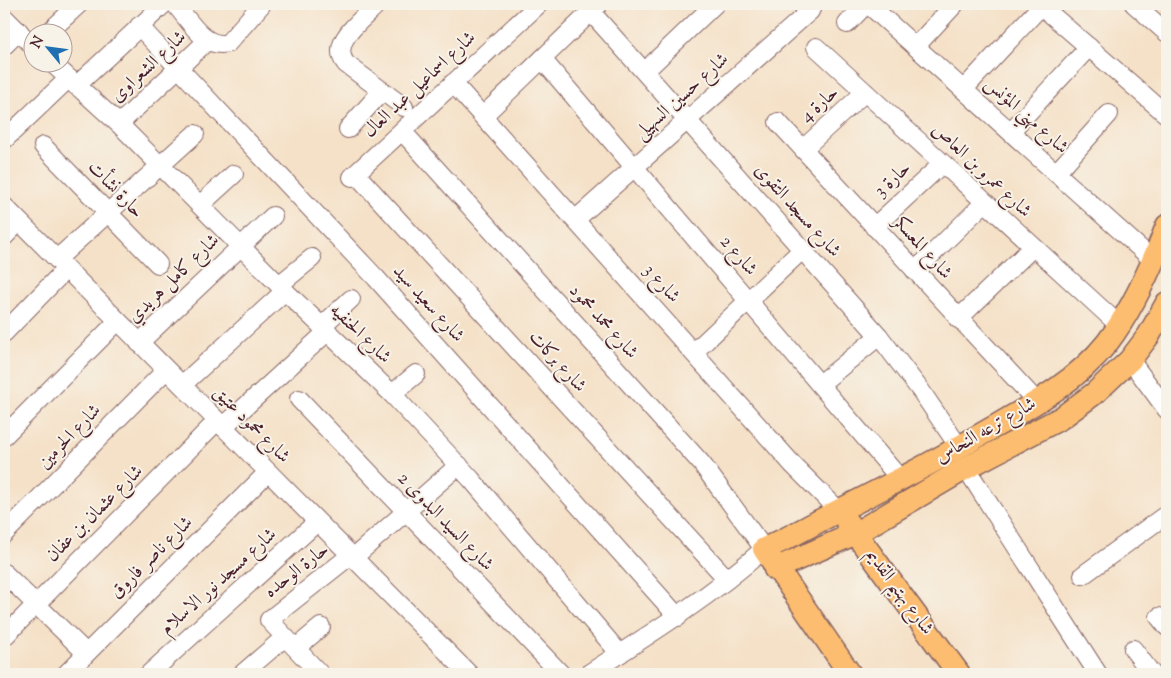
<svg xmlns="http://www.w3.org/2000/svg" width="1171" height="678" viewBox="0 0 1171 678" font-family="'Sorts Mill Goudy',Amiri,serif">
<rect width="100%" height="100%" fill="#f7f3e8"/>
<filter id="ink" filterUnits="userSpaceOnUse"><feTurbulence type="fractalNoise" baseFrequency=".02" numOctaves="2"/><feDisplacementMap in="SourceGraphic" scale="10" xChannelSelector="R" yChannelSelector="G"/><feConvolveMatrix kernelMatrix="1 2 1 2 8 2 1 2 1" color-interpolation-filters="sRGB"/></filter>
<filter id="wash" filterUnits="userSpaceOnUse"><feTurbulence type="fractalNoise" baseFrequency=".0096" numOctaves="4" result="noise"/><feDisplacementMap in="SourceGraphic" scale="20" xChannelSelector="R" yChannelSelector="G"/><feGaussianBlur stdDeviation="1.12" result="paint"/><feColorMatrix in="noise" values="0 0 0 0 0 0 0 0 0 0 0 0 0 0 0 0 0 1.4 0 .05"/><feComposite in="paint" operator="in"/></filter>
<g filter="url(#wash)">
<rect width="100%" height="100%" fill="#f5e1c8"/>
</g>
<g filter="url(#ink)">
<g fill="none" stroke-linecap="round" stroke-linejoin="round">
<defs>
<g id="minor">
<path d="M175 4C189 20 205 50 228 43L262 4"/>
<path d="M377 4C364 19 328 42 346 64L404 107"/>
<path d="M868 4 1154 261"/>
<path d="M1039 4 1167 115"/>
<path d="M1134 4 1167 33"/>
<path d="M591 12 879 336 921 391 959 447"/>
<path d="M4 17 32 45"/>
<path d="M847 24 866 4"/>
<path d="M139 26 376 278 678 617"/>
<path d="M49 32 79 4"/>
<path d="M4 46 19 31"/>
<path d="M916 46 955 4"/>
<path d="M816 47 1119 325"/>
<path d="M542 59 901 480"/>
<path d="M51 62 119 124 285 291 392 394 471 479 620 654"/>
<path d="M645 71 715 4"/>
<path d="M453 83 794 466 839 511"/>
<path d="M76 86 164 4"/>
<path d="M964 89 1041 6"/>
<path d="M483 116 599 4"/>
<path d="M778 122 1037 402"/>
<path d="M119 124 207 41"/>
<path d="M348 129 382 91"/>
<path d="M402 131 702 464 764 549C710 597 649 635 588 674"/>
<path d="M1011 131 1089 47"/>
<path d="M4 140 68 79"/>
<path d="M43 146 158 264"/>
<path d="M803 149 865 92"/>
<path d="M1056 173 1109 114"/>
<path d="M356 174 727 579"/>
<path d="M352 177 539 4"/>
<path d="M200 205 234 174"/>
<path d="M4 206 469 674"/>
<path d="M575 220 810 11 813 4"/>
<path d="M874 227 942 164"/>
<path d="M4 237 19 222"/>
<path d="M57 259 195 134"/>
<path d="M915 271 984 203"/>
<path d="M279 285 312 258"/>
<path d="M958 319 1033 247"/>
<path d="M322 326 351 299"/>
<path d="M4 333 66 269"/>
<path d="M139 343 273 216"/>
<path d="M694 352 803 249"/>
<path d="M1130 360 1167 410"/>
<path d="M820 384 879 336"/>
<path d="M182 385 285 291"/>
<path d="M392 394 416 374"/>
<path d="M299 399 561 674"/>
<path d="M223 427 328 331"/>
<path d="M4 436 118 321"/>
<path d="M966 468 1098 674"/>
<path d="M4 534 166 370"/>
<path d="M353 558 459 465"/>
<path d="M4 573 86 653"/>
<path d="M1083 575 1167 514"/>
<path d="M1159 617 1167 627"/>
<path d="M4 637 217 421"/>
<path d="M296 648 321 627"/>
<path d="M1133 649 1152 674"/>
<path d="M66 674 268 472"/>
<path d="M149 674 317 522"/>
<path d="M242 674 285 637"/>
<path d="M320 674 269 620 351 555"/>
</g>
<g id="major">
<path d="M847 522 959 674"/>
<path d="M775 569 856 533 966 468 1061 418 1095 393 1130 360 1149 335 1167 303"/>
<path d="M850 674 764 549C789 538 813 524 838 511 884 488 930 464 975 438 1021 411 1073 386 1107 343 1133 309 1152 266 1167 226"/>
</g>
</defs>
<use href="#minor" stroke="#866362" stroke-width="20"/>
<use href="#major" stroke="#866362" stroke-width="25"/>
<use href="#minor" stroke="#fff" stroke-width="18"/>
<use href="#major" stroke="#fcbd6f" stroke-width="22"/>
</g>
</g>
<g text-anchor="middle" dominant-baseline="central" stroke-width="4" stroke-linejoin="round" paint-order="stroke">
<g font-size="19" fill="#4a1f2b" stroke="#f7f3e8">
<text transform="translate(149 67) rotate(-43)">شارع الشعراوى</text>
<text transform="translate(420 85) rotate(-43)">شارع اسماعيل عبد العال</text>
<text transform="translate(682 97) rotate(-42)">شارع حسين السهيلى</text>
<text transform="translate(820 105) rotate(-42)">حارة 4</text>
<text transform="translate(1026 116) rotate(42)">شارع مهني المؤنس</text>
<text transform="translate(981 171) rotate(43)">شارع عمرو بن العاص</text>
<text transform="translate(893 180) rotate(-43)">حارة 3</text>
<text transform="translate(115 190) rotate(46)">حارة نشأت</text>
<text transform="translate(797 211) rotate(48)">شارع مسجد التقوى</text>
<text transform="translate(922 248) rotate(48)">شارع المعسكر</text>
<text transform="translate(738 256) rotate(49)">شارع 2</text>
<text transform="translate(174 279) rotate(-44)">شارع كامل هريدي</text>
<text transform="translate(661 284) rotate(48)">شارع 3</text>
<text transform="translate(428 304) rotate(48)">شارع سعيد سيد</text>
<text transform="translate(603 322) rotate(48)">شارع محمد محمود</text>
<text transform="translate(360 334) rotate(44)">شارع الحنفيه</text>
<text transform="translate(557 362) rotate(48)">شارع بركات</text>
<text transform="translate(251 425) rotate(45)">شارع محمود عتيق</text>
<text transform="translate(986 431) rotate(-30)">شارع ترعه النحاس</text>
<text transform="translate(70 437) rotate(-46)">شارع الحرمين</text>
<text transform="translate(95 514) rotate(-45)">شارع عثمان بن عفان</text>
<text transform="translate(445 522) rotate(46)">شارع السيد البدوى 2</text>
<text transform="translate(152 558) rotate(-45)">شارع ناصر فاروق</text>
<text transform="translate(297 571) rotate(-38)">حارة الوحده</text>
<text transform="translate(219 582) rotate(-42)">شارع مسجد نور الاسلام</text>
<text transform="translate(899 592) rotate(54)">شارع بهتيم القديم</text>
</g>
</g>
<rect width="1171" height="678" fill="none" stroke="#f7f3e8" stroke-width="20"/>
<g transform="translate(48 48) rotate(299)"><circle r="24" fill="#f7f3e8" stroke="#b29e9c"/>
<path d="M0-4L9 19L0 12L-9 19Z" fill="#1f6fb2"/>
<text y="-8" font-size="14" font-weight="bold" text-anchor="middle" fill="#4a1f2b">N</text>
</g>
</svg>
